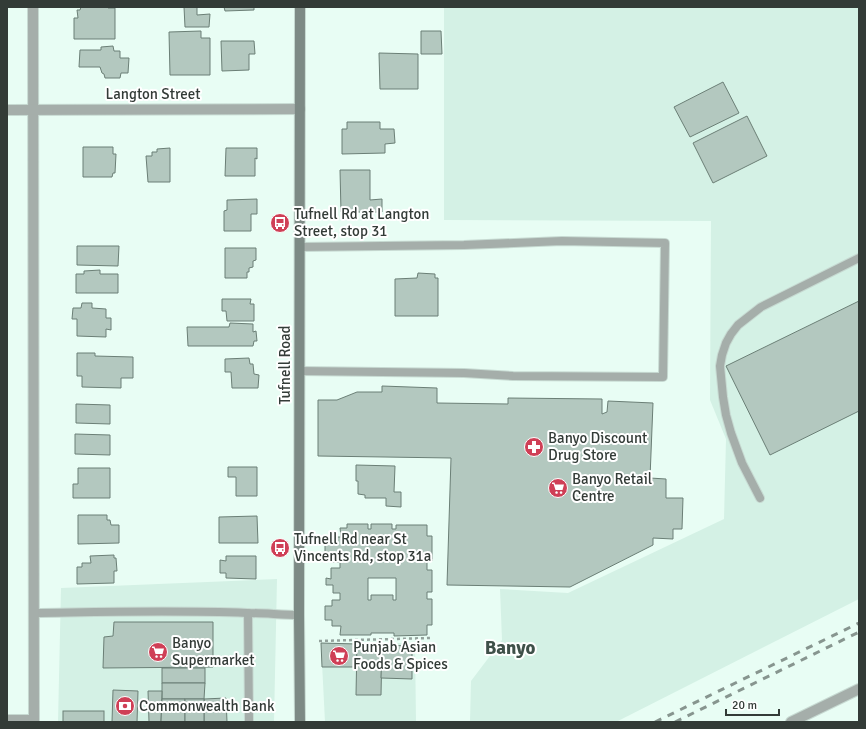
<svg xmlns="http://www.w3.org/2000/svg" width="866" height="729" viewBox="0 0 866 729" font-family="Signika,sans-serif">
<rect width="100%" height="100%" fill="#e8fdf4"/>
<g fill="#d4f1e5">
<path d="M444 7H859V599L616 722H470L471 681 502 640 500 589 568 593 724 519 726 439 710 400 711 221 444 220Z"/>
<path d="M277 579 274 722H58L61 588Z"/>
<path d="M321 643H415L416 722H325Z"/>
</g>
<g fill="#b3c8bf" stroke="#6b7f76" fill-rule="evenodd">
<path d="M81 7H108V8H115V39H74V18H78L77 10H80Z"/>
<path d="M184 7H197V15L210 14 209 27H185Z"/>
<path d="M224 7H254V10L225 11Z"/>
<path d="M201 31V38H210V75H170L169 32Z"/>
<path d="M421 31H441L442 54H421Z"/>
<path d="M221 41H254L255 54H249V70L222 71Z"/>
<path d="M113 46 114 51H120V58H129L128 73H121L120 78H105L104 74 102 73 100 67H79L80 50H101V47Z"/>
<path d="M379 53 418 54V89H380Z"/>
<path d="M723 82 739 113 690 137 674 107Z"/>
<path d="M747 116 767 156 713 183 693 143Z"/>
<path d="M347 122H380V129H394L395 143 385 144V153L342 154V129H347Z"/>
<path d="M83 147H113V154H116L115 173H113L112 177H83Z"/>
<path d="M170 148V182H148L146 156H152V152H157V149Z"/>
<path d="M226 148H257V159L255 158V176H225Z"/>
<path d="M340 170H370V200L382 199V212H341Z"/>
<path d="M257 199V214H251V231H224V211L227 210V200Z"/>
<path d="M77 246H119L118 266 77 265Z"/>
<path d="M225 248H256V260L253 261V267L249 268V272H247V278H225Z"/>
<path d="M100 270V274H118V293H76V274H84V271Z"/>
<path d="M418 273 435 274V278H438V316H395V279L417 278Z"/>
<path d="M222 299H251L250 304H254V321H227L226 311H222Z"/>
<path d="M859 301V411L770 455 726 366Z"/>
<path d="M82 303H92V308L106 309V318H111V330L106 329V337L77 336V319H72L73 308H81Z"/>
<path d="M230 323 253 324V332L256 331 257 341H254L253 346H188L187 327H229Z"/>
<path d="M77 353H95V356L133 357V378H121V388L82 387V376H77Z"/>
<path d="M249 358 250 364H253L254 374 259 375 258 388H232L231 372H225V359Z"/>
<path d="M382 386 437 388V403L508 404V398L602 399V414L607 412 608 401 653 403 650 478 666 479V498H683L682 529H673V539L653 538V545L570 587 447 585 451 458 318 456V400H337L357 392H382Z"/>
<path d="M76 404 110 405V424L76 423Z"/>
<path d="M75 434 110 435V455L75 454Z"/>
<path d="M356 465 395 466 394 492H401V507L386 506V498H365V495L358 494V481H356Z"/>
<path d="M228 467H257V496H236V477H228Z"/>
<path d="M78 468H110V498H73V484H78Z"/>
<path d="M78 515H107V520H110L111 525H119V543L78 544Z"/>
<path d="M257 516 258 543H219V517Z"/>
<path d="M347 524H368V529H371V524H392V529H396V525H427V536H432V561H427V570H432V592H427V599H432V625H427V635L394 636V633H371V635H340L341 626H332V620H325V606H332V600H340V593H333V585H326V578L331 579V568H340V562H332V557H325V543H333L332 537H341L340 528H347ZM368 578H396V600H393V595H371V600H368Z"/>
<path d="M114 555V558H116L117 571H114V583L77 584V567H82V563H91L90 556Z"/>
<path d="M226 556H256V579L226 578V573H220V560L226 561Z"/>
<path d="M114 622H213V667L103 668 104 637 113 636Z"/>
<path d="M321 643 357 644V667H322Z"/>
<path d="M357 644 382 645 381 695H356Z"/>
<path d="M382 645 412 646V679L381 678Z"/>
<rect x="162" y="668" width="43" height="15"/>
<path d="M162 683H205L204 699H162Z"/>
<path d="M113 690 138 691 137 722H112Z"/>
<path d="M148 691H162L161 722H149Z"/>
<path d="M226 698 227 722H204V699Z"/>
<path d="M162 699H185V722H161Z"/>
<rect x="185" y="699" width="19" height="23"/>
<rect x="63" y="711" width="41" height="11"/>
</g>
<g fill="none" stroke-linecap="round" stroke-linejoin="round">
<defs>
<g id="lane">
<path d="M300 247 464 245 562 241 665 243 663 377 513 376 464 373 300 371"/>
<path d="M760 498 742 463 731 433 726 415 723 397 720 366 722 355 726 343 731 334 738 325 761 307 859 258"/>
<path d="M33 613C105 612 176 610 247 613 265 613 282 615 299 615"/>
<path d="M248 613 249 722"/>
<path d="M7 719H34"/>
</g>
<g id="street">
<path d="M33 7 34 722"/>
<path d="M7 110 300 109"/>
<path d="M791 722 859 689"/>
</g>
<path id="secondary" d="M300 7 299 615 300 722"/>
</defs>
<use href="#lane" stroke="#c7dad2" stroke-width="10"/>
<use href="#street" stroke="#c7dad2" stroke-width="12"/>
<use href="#secondary" stroke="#c7dad2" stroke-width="12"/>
<path stroke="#92a19b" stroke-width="2.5" stroke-dasharray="3 3" stroke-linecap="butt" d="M319 641 430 638"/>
<use href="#lane" stroke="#a5aeaa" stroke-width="8"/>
<use href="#street" stroke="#a5aeaa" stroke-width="10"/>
<use href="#secondary" stroke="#7d8a85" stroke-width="10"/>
<g stroke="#87958f" stroke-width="3" stroke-dasharray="7 7" stroke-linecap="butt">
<path d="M655 722 859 623"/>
<path d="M675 722 859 632"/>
</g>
</g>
<defs>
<symbol id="bus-disc" viewBox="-11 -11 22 22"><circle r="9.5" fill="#cf3f56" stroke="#fff"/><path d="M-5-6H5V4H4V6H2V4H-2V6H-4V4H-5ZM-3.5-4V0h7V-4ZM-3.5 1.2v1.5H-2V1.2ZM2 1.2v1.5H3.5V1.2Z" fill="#fff"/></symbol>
<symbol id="pharmacy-disc" viewBox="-11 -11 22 22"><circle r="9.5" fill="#cf3f56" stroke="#fff"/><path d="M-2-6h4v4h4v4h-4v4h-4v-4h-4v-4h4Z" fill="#fff"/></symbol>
<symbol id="supermarket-disc" viewBox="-11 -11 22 22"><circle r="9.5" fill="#cf3f56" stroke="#fff"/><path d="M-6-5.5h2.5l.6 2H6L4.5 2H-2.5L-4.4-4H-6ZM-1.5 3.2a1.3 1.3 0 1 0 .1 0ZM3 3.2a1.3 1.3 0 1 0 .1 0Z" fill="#fff"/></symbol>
<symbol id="bank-disc" viewBox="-11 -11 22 22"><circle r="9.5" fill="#cf3f56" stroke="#fff"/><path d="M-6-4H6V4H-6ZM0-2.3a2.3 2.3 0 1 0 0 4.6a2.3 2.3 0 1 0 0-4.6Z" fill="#fff"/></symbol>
</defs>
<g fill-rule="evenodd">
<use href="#bus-disc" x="269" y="212" width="22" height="22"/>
<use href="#pharmacy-disc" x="523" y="436" width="22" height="22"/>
<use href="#supermarket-disc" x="547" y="477" width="22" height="22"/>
<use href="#bus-disc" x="269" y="537" width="22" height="22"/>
<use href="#supermarket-disc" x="147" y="641" width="22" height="22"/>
<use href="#supermarket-disc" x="328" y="645" width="22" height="22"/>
<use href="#bank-disc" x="114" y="695" width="22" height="22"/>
</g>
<g text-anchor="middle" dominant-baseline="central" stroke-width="4" stroke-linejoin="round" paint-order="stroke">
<g font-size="15" fill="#333b37" stroke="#fff">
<text x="153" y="94">Langton Street</text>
<text transform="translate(285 365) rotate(-90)">Tufnell Road</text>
</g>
<g font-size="15" fill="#333b37" stroke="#fff" text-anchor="start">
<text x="294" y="214">Tufnell Rd at Langton<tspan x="294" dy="17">Street, stop 31</tspan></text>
<text x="548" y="438">Banyo Discount<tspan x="548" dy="17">Drug Store</tspan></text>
<text x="572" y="479">Banyo Retail<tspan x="572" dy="17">Centre</tspan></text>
<text x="294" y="539">Tufnell Rd near St<tspan x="294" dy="17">Vincents Rd, stop 31a</tspan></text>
<text x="172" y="643">Banyo<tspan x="172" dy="17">Supermarket</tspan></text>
<text x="353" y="647">Punjab Asian<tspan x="353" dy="17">Foods &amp; Spices</tspan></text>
<text x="139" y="706">Commonwealth Bank</text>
</g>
<g font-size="19" font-weight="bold" fill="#3f5049" stroke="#fff">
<text x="510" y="648">Banyo</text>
</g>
</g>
<rect width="866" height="729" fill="none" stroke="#333b37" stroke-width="16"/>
<path d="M726 709v6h53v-6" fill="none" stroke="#333b37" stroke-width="2"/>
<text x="732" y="709" font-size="12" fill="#333b37" stroke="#ffffff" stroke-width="3" paint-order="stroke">20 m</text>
</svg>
